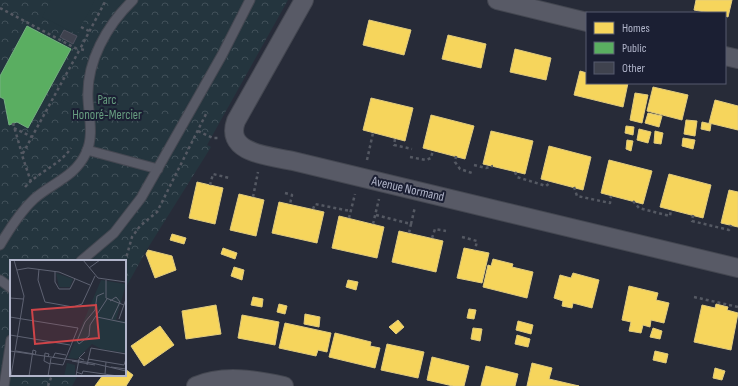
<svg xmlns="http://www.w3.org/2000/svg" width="738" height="386" viewBox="0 0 738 386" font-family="'Sofia Sans Condensed',sans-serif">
<defs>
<pattern id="park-crowns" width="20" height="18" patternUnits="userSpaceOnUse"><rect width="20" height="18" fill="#24353e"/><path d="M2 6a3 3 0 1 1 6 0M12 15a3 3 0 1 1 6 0" fill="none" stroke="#415059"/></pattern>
</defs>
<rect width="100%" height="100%" fill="#272b38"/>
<path fill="url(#park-crowns)" d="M0 0H288L207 145 211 147 146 251 125 289V261H11V375H78L72 386H0Z"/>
<path fill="#24353e" d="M51 0H95L77 34 42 17Z"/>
<g fill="#f6d55c" stroke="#e1cb7d">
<path d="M696 0H732L728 17 725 16V13H710L694 10Z"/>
<path d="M369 20 411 30 404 55 363 45Z"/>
<path d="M448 35 486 44 481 68 442 59Z"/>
<path d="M515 49 551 58 546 80 510 72Z"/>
<path d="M580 71 587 73V83H628L623 107 574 95Z"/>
<path d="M653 87 688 95 682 120 647 111Z"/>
<path d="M635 93 648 95 642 123 630 120Z"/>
<path d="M371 98 413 108 405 141 363 130Z"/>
<path d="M715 100 738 106V130L709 123Z"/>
<path d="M648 113 662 116 659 127 645 123Z"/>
<path d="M431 115 474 126 465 159 423 148Z"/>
<path d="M686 120 697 121 695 136 684 134Z"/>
<path d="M702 122 711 124 710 131 701 129Z"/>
<path d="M626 126 634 127 633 135 625 133Z"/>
<path d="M639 129 651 132 648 143 637 140Z"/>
<path d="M491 131 533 141 525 174 483 164Z"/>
<path d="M655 131 663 133 661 144 654 143Z"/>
<path d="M683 138 695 140 693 149 682 146Z"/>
<path d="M627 140 633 141 631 151 626 149Z"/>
<path d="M549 146 591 157 583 190 541 179Z"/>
<path d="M609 160 652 171 643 204 601 193Z"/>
<path d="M669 174 711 185 703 218 660 207Z"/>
<path d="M197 182 223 188 215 224 189 218Z"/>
<path d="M729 190 738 192V227L721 223Z"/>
<path d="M239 194 264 200 256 236 230 230Z"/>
<path d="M279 202 324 212 317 243 272 233Z"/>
<path d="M339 216 384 227 377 258 332 248Z"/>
<path d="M399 231 443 241 436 272 392 262Z"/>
<path d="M172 234 186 238 184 244 170 240Z"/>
<path d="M223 248 237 253 235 259 221 254Z"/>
<path d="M464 248 489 253 482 283 457 278Z"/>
<path d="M148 250 172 256 176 270 155 278 146 254Z"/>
<path d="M493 259 513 264 512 267 533 272 527 298 483 287 488 265 491 266Z"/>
<path d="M234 267 244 270 242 280 231 276Z"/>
<path d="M573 273 599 280 592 308 573 303 572 308 562 306 563 301 554 298 560 275 571 278Z"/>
<path d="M348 280 358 282 356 290 346 287Z"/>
<path d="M629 286 658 293 656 300 669 303 664 323 651 320 650 327 643 325 641 333 629 331 631 322 622 320Z"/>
<path d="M253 297 263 299 262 307 251 305Z"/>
<path d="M279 304 287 306 285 314 277 312Z"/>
<path d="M716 304 728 307 727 310 738 313 731 350 694 342 702 305 715 308Z"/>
<path d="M216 305 221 334 186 339 182 311Z"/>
<path d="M469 309 476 310 474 319 467 318Z"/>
<path d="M305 314 320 317 319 327 304 324Z"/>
<path d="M242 315 279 322 275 345 238 338Z"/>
<path d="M398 320 404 327 396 334 389 327Z"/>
<path d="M518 321 533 325 531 334 516 330Z"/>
<path d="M285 323 331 333 327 352 318 350 316 356 279 348Z"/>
<path d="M160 326 174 345 144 366 131 346Z"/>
<path d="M473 328 482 329 480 341 471 339Z"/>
<path d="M653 328 662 331 660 339 650 337Z"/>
<path d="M335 333 371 342 370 346 380 348 375 368 329 357Z"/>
<path d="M517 335 530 339 528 347 515 344Z"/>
<path d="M387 344 424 352 418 378 381 370Z"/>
<path d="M655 351 668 354 666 363 653 360Z"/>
<path d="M432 357 469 366 464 386H453L427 380Z"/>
<path d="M532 363 552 368 549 379 579 386H527Z"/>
<path d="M486 366 518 374 515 386H481Z"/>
<path d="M715 368 725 371 722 380 713 378Z"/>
<path d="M125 369 133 375 126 386H95L103 375H125Z"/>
</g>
<path fill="#5aae61" stroke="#74b080" d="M27 26 71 49 28 128 17 122 9 125 4 99 0 97V76Z"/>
<path fill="#3f424e" stroke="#505260" d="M64 30 77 36 73 44 60 37Z"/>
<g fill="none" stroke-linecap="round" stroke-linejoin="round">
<defs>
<g id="lane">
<path d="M87 150 158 169"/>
<path d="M0 245C10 228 20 212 34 199 52 183 75 177 86 153 94 136 89 118 88 99 86 62 107 25 133 0"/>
<path d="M81 261 114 233 141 198 222 55 250 0"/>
<path d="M0 280 11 288"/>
<path d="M4 386 11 340"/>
</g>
<g id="street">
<path d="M304 0 236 121C224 154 271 156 293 161L738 268"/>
<path d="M497 0 587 22"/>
<path d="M725 56 738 59"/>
<path d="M196 386C224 374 255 380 284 386"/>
</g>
</defs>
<use href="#lane" stroke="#444751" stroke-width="11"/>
<use href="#street" stroke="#444751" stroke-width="20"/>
<g stroke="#555963" stroke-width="2.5" stroke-dasharray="3 3" stroke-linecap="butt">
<path d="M0 8 79 50"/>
<path d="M81 27 89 31"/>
<path d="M84 50 80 49 106 0"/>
<path d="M13 123 22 154"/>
<path d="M14 128 32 137"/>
<path d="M198 131 213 138H218"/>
<path d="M395 139 394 145 412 149"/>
<path d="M456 156 455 162 460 169 472 173"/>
<path d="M410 157 426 160 431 158 433 150"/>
<path d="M367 160 373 133"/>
<path d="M474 165 486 168 493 166"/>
<path d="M515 172 517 177 546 186 551 182"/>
<path d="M31 182 22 155 80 49"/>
<path d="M210 185 213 174 229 178"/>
<path d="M25 187C39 171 59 166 71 148"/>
<path d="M574 187 577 196 610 203 611 196"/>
<path d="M285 193 292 195 290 204"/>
<path d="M253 197 258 172"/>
<path d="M633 201 639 208 670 216 671 210"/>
<path d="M313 209 315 204 350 211"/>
<path d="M376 215 411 224 409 233"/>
<path d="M693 215 692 221 729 230 731 225"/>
<path d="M349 218 355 194"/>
<path d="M373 224 379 199"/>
<path d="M411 224 415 207"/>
<path d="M462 237 477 241 475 250"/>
<path d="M432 238 435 229 446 231"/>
<path d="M125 262 132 237 140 226 157 212 207 112"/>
<path d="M694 297 738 307"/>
<path d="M48 386 52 375"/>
</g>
<use href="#lane" stroke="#585a66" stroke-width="9"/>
<use href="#street" stroke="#585a66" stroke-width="18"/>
</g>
<g text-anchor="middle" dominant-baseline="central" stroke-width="4" stroke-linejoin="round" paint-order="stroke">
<g font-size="13" fill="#669c7f" stroke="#1b1f33">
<text x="107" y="100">Parc<tspan x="107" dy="15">Honoré-Mercier</tspan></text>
</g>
<g font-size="13" fill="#b1b5ca" stroke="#1b1f33">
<text transform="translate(408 189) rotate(13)">Avenue Normand</text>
</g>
</g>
<g transform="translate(10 260)">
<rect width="116" height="116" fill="#272b38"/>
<path d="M46 13 63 19 60 27H49Z" fill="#24353e"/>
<path d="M91 20 116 24 106 60 116 61V93L91 89 82 84 67 99 58 98ZM57 103 65 105V116H54Z" fill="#24353e"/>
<path fill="none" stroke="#5e6272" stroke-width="1" d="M73 0 88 18 116 22M79 8 90 0M29 9 28 20 35 42 63 47 72 44 85 16M7 10 18 8 49 12 80 25M45 11V22L49 29H60L65 19M96 20V38L114 45M94 33 87 36 85 50 75 62 67 81 69 84 79 76 80 65 97 39M0 38 13 39M100 41 106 37 110 42 102 59M0 57 68 68 53 105 40 103M87 57 116 63M109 59 116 39M0 75 60 85M0 91 82 103 116 111M6 91 24 94M38 97 39 94 35 93 34 101 40 104M43 98 45 93 56 95M78 99 96 102M74 100 69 98 75 92M62 101 85 105M77 105 81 88 116 94M101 107 116 109M66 112 72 114 73 111 108 116M95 114 96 102 114 105 116 99M1 116 14 36 4 0M19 116 23 90 26 91 25 95M38 116 41 98M66 116 69 99"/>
<path fill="#cf4448" fill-opacity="0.15" stroke="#cf4448" stroke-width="2" d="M86 45 89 78 25 84 22 50Z"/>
<rect width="116" height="116" fill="none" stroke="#b1b5ca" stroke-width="2"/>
</g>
<rect x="586" y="12" width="140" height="72" fill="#1b1f33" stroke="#575b6f"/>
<rect x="594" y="22" width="20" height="12" fill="#f6d55c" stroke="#575b6f"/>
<text x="622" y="32" font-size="12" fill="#b1b5ca">Homes</text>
<rect x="594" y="42" width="20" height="12" fill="#5aae61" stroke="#575b6f"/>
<text x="622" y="52" font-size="12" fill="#b1b5ca">Public</text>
<rect x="594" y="62" width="20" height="12" fill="#3f424e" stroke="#575b6f"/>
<text x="622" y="72" font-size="12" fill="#b1b5ca">Other</text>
</svg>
